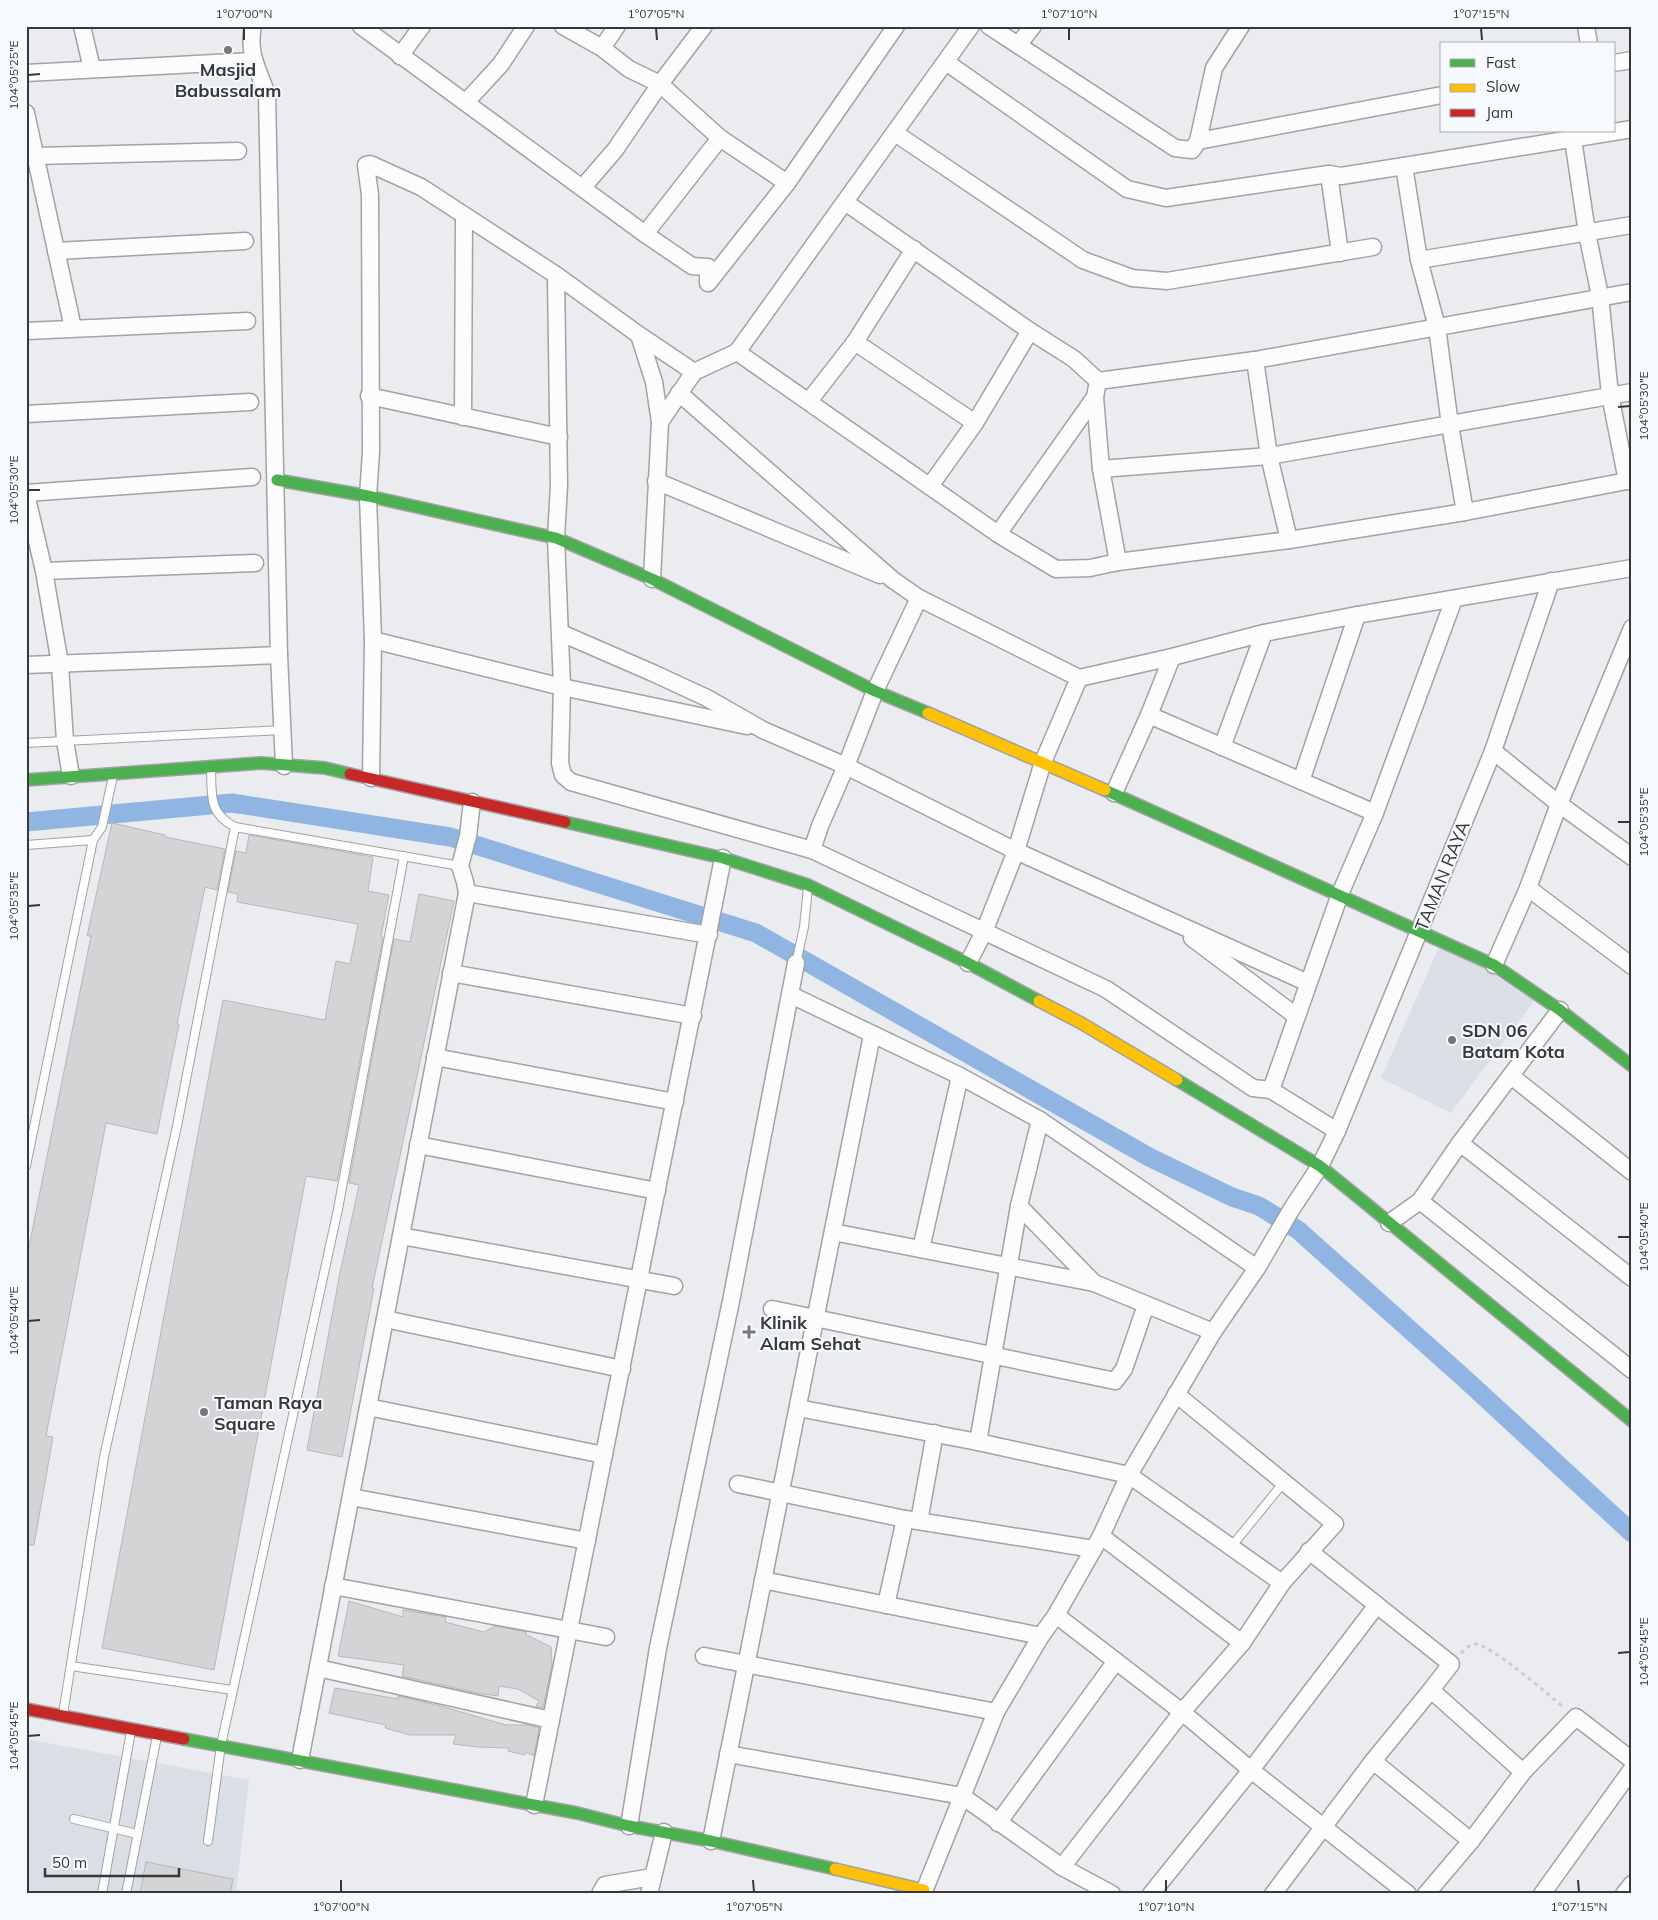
<svg xmlns="http://www.w3.org/2000/svg" width="1658" height="1920" viewBox="0 0 1658 1920" font-family="Mulish,sans-serif">
<rect width="100%" height="100%" fill="#eaecef"/>
<g fill="#dadfe6">
<path d="M1442 940 1534 1001 1451 1113 1381 1078Z"/>
<path d="M26 1739 249 1780 236 1894H26Z"/>
</g>
<g fill="none" stroke-linecap="round" stroke-linejoin="round">
<path stroke="#90b5e2" stroke-width="19" d="M26 822 232 803 450 837 756 933 1149 1157 1232 1197 1259 1206 1298 1230 1465 1379 1632 1533"/>
</g>
<g fill="#d4d4d7" stroke="#b6b7b9">
<path d="M112 823 165 835V837L225 849 217 890 205 887 177 1024H179L157 1134 106 1123 46 1436 53 1437 34 1545H26V1262L91 936H87Z"/>
<path d="M249 835 373 857 368 891 389 895 381 936 383 937 337 1181 306 1176 214 1670 102 1648 223 1000 325 1020 336 961 350 964 358 924 237 902 238 894 228 892 236 851 246 853Z"/>
<path d="M419 894 454 901 372 1288H374L342 1457 307 1450 340 1273 359 1185 349 1183 394 939 410 942Z"/>
<path d="M349 1601 403 1617V1610L446 1617 445 1622 484 1632 495 1626 527 1632 525 1634 551 1647 552 1664 543 1708 536 1706 539 1701 518 1689 499 1686 498 1696 478 1693 402 1676 404 1665 338 1656Z"/>
<path d="M335 1688 398 1699V1696L440 1706 506 1725H529L539 1728 534 1756 526 1752 525 1755 508 1751 509 1748 478 1747 453 1744 456 1735H410L385 1728 386 1725 329 1713Z"/>
<path d="M146 1862 233 1879 230 1894H140Z"/>
</g>
<g fill="none" stroke-linecap="round" stroke-linejoin="round">
<defs>
<g id="lane">
<path d="M26 743 283 730"/>
<path d="M211 768C212 795 208 813 235 827L460 866"/>
<path d="M93 840 102 827 113 776"/>
<path d="M26 845 93 840 26 1166"/>
<path d="M796 963 804 927 808 887"/>
<path d="M1231 1547 1284 1482"/>
<path d="M71 1666 232 1690"/>
<path d="M63 1714 104 1457 177 1126 235 827"/>
<path d="M74 1819 137 1834"/>
<path d="M208 1841 221 1745 338 1209 404 856"/>
<path d="M102 1894 131 1731"/>
<path d="M126 1894 157 1736"/>
</g>
<g id="street">
<path d="M82 26 92 69"/>
<path d="M253 26C247 54 259 70 267 95L279 655 284 766"/>
<path d="M361 26 645 234 692 266 708 267V283L787 183 896 26"/>
<path d="M563 26 602 48 629 69 660 84 720 138 787 183"/>
<path d="M989 26 1175 148 1192 150 1198 141 1214 68 1241 26"/>
<path d="M1586 26 1589 44"/>
<path d="M1018 45 1033 26"/>
<path d="M602 48 617 26"/>
<path d="M400 56 422 26"/>
<path d="M946 62 1127 189 1166 198 1329 174 1341 176 1404 166 1419 260 1437 327 1450 425 1465 512"/>
<path d="M1614 63 1632 60"/>
<path d="M26 73 253 61"/>
<path d="M466 102 501 64 526 26"/>
<path d="M26 113 73 328"/>
<path d="M895 133 1083 260 1132 278 1167 281 1373 247"/>
<path d="M1573 139 1587 233 1600 296 1610 395 1627 481"/>
<path d="M1198 141 1442 95"/>
<path d="M36 156 238 151"/>
<path d="M1404 166 1632 129"/>
<path d="M1329 174 1340 253"/>
<path d="M583 187 615 150 660 84 704 26"/>
<path d="M845 202 1030 331 1074 359 1098 381 1255 360 1632 292"/>
<path d="M645 234 720 138"/>
<path d="M56 251 245 241"/>
<path d="M1419 260 1632 225"/>
<path d="M556 275 559 485 556 538 562 687 560 763 563 775 571 782 812 850 1106 989 1253 1088 1271 1090 1337 1131"/>
<path d="M26 331 247 321"/>
<path d="M639 335 654 382 660 422"/>
<path d="M855 342 975 423"/>
<path d="M737 352 998 534 1056 569 1090 568 1118 562 1289 540 1465 512 1632 480"/>
<path d="M1255 360 1269 456 1289 540"/>
<path d="M679 393 893 580 919 598 1079 678 1172 657 1264 633 1357 615 1632 568"/>
<path d="M369 396 559 437"/>
<path d="M1095 397 1101 469 1118 562"/>
<path d="M809 401 855 342 914 249"/>
<path d="M26 414 250 402"/>
<path d="M463 417 464 216"/>
<path d="M1101 469 1269 456 1632 392"/>
<path d="M656 481 880 575"/>
<path d="M930 486 975 423 1030 331"/>
<path d="M26 493 252 477"/>
<path d="M26 494 44 571 60 664 65 741 71 776"/>
<path d="M998 534 1095 397 1098 381"/>
<path d="M44 571 255 563"/>
<path d="M652 579 660 422 694 372 737 352 971 26"/>
<path d="M561 633 653 673 707 698 763 730 846 766 1016 851 1308 983"/>
<path d="M373 640 562 687 747 726"/>
<path d="M26 665 279 655"/>
<path d="M1149 715 1375 813"/>
<path d="M1222 747 1264 633"/>
<path d="M1493 751 1559 804 1632 857"/>
<path d="M371 778 373 640 368 496 371 452 370 195 366 165 370 164 421 187 556 275 639 335 694 372"/>
<path d="M1301 781 1357 615"/>
<path d="M1114 793 1149 715 1172 657"/>
<path d="M472 802 468 836 460 866 465 882 467 893 709 935"/>
<path d="M812 850 820 826 846 766 875 691 919 598"/>
<path d="M1528 888 1632 966"/>
<path d="M1192 938 1296 1016"/>
<path d="M968 963 984 932 1016 851 1043 762 1079 678"/>
<path d="M1494 965 1528 888 1559 804 1632 628"/>
<path d="M451 973 693 1016"/>
<path d="M791 995 960 1076 1040 1120 1257 1268"/>
<path d="M435 1057 675 1102"/>
<path d="M1511 1076 1632 1172"/>
<path d="M1271 1090 1340 894 1375 813 1454 599"/>
<path d="M1460 1143 1632 1278"/>
<path d="M418 1145 657 1191"/>
<path d="M1420 1201 1632 1370"/>
<path d="M1019 1206 1094 1283 1213 1332"/>
<path d="M1389 1223 1420 1201 1460 1143 1560 1010"/>
<path d="M833 1232 1094 1283"/>
<path d="M401 1236 674 1286"/>
<path d="M921 1249 960 1076"/>
<path d="M772 1309 1115 1381 1124 1369 1146 1305"/>
<path d="M385 1319 622 1369"/>
<path d="M368 1407 604 1455"/>
<path d="M798 1408 978 1442 1129 1475 1282 1583"/>
<path d="M978 1442 1019 1206 1040 1120"/>
<path d="M738 1484 905 1519 1093 1549"/>
<path d="M351 1497 587 1541"/>
<path d="M919 1521 935 1433"/>
<path d="M1101 1536 1242 1643"/>
<path d="M763 1580 1041 1636"/>
<path d="M333 1586 606 1637"/>
<path d="M886 1605 905 1519"/>
<path d="M1056 1615 1182 1712 1251 1770 1408 1894"/>
<path d="M704 1656 996 1712"/>
<path d="M318 1668 551 1720"/>
<path d="M1431 1690 1523 1772"/>
<path d="M728 1754 962 1796 1062 1867 1112 1894"/>
<path d="M300 1760 467 893"/>
<path d="M1373 1761 1471 1841"/>
<path d="M534 1805 723 858"/>
<path d="M998 1823 1116 1661"/>
<path d="M629 1826 658 1648 731 1301 796 963"/>
<path d="M711 1841 872 1035"/>
<path d="M1062 1867 1182 1712 1242 1643 1282 1583 1335 1524 1176 1394"/>
<path d="M600 1894 605 1885 652 1877"/>
<path d="M649 1894 664 1832"/>
<path d="M923 1894 996 1712 1041 1636 1056 1615 1101 1536 1129 1475 1213 1332 1257 1268 1291 1210 1320 1166 1337 1131 1493 751 1551 581"/>
<path d="M1151 1894 1251 1770 1377 1605"/>
<path d="M1273 1894 1373 1761 1431 1690 1451 1664 1309 1551"/>
<path d="M1426 1894 1471 1841 1523 1772 1576 1717 1632 1760"/>
<path d="M1542 1894 1632 1769"/>
<path d="M1624 1894 1632 1884"/>
</g>
<g id="fast">
<path d="M277 480 368 496 556 538 652 579 875 691 928 713"/>
<path d="M26 780 261 763 325 768 350 774"/>
<path d="M1105 790 1494 965 1560 1010 1632 1066"/>
<path d="M565 822 723 858 808 885 968 963 1039 1001"/>
<path d="M1177 1080 1320 1166 1632 1421"/>
<path d="M184 1739 577 1813 629 1826 711 1841 835 1869"/>
</g>
<g id="slow">
<path d="M928 713 1105 790"/>
<path d="M1039 1001 1081 1023 1177 1080"/>
<path d="M835 1869 924 1890"/>
</g>
<g id="jam">
<path d="M350 774 565 822"/>
<path d="M26 1709 184 1739"/>
</g>
</defs>
<use href="#lane" stroke="#a1a2a4" stroke-width="10"/>
<use href="#street" stroke="#a1a2a4" stroke-width="19"/>
<use href="#fast" stroke="#a1a2a4" stroke-width="14"/>
<use href="#slow" stroke="#a1a2a4" stroke-width="14"/>
<use href="#jam" stroke="#a1a2a4" stroke-width="14"/>
<path stroke="#cccdce" stroke-width="3" stroke-dasharray="4 4" stroke-linecap="butt" d="M1461 1653C1465 1650 1468 1645 1474 1644 1489 1643 1549 1695 1563 1707"/>
<use href="#lane" stroke="#fcfcfd" stroke-width="8"/>
<use href="#street" stroke="#fcfcfd" stroke-width="16"/>
<use href="#fast" stroke="#4caf50" stroke-width="11"/>
<use href="#slow" stroke="#ffc107" stroke-width="11"/>
<use href="#jam" stroke="#c62828" stroke-width="11"/>
</g>
<path fill="none" stroke="#37383a" stroke-width="2" d="M244 28V40M656 28 657 40M1069 28V40M1481 28 1482 40M28 75 40 74M1618 407 1630 406M28 490H40M1618 822H1630M28 906 40 905M1618 1237H1630M28 1321 40 1320M1618 1653 1630 1652M28 1736 40 1735M341 1880V1892M753 1880 754 1892M1166 1880V1892M1578 1880 1579 1892"/>
<g fill="#767779" stroke="#f6f9fe" stroke-width="2">
<circle cx="228" cy="50" r="5"/>
<circle cx="1452" cy="1040" r="5"/>
<path d="M746.5 1324.5h5v5h5v5h-5v5h-5v-5h-5v-5h5z"/>
<circle cx="204" cy="1412" r="5"/>
</g>
<g text-anchor="middle" dominant-baseline="central" stroke-width="4" stroke-linejoin="round" paint-order="stroke">
<g font-size="18" font-weight="bold" fill="#37383a" stroke="#f6f9fe" text-anchor="start">
<text x="228" y="69" text-anchor="middle">Masjid<tspan x="228" dy="21">Babussalam</tspan></text>
<text x="1462" y="1030">SDN 06<tspan x="1462" dy="21">Batam Kota</tspan></text>
<text x="760" y="1322">Klinik<tspan x="760" dy="21">Alam Sehat</tspan></text>
<text x="214" y="1402">Taman Raya<tspan x="214" dy="21">Square</tspan></text>
</g>
<g font-size="18" fill="#37383a" stroke="#f6f9fe">
<text transform="translate(1442 876) rotate(-68)">TAMAN RAYA</text>
</g>
</g>
<rect width="1658" height="1920" fill="none" stroke="#f6f9fe" stroke-width="55"/>
<rect x="1440" y="42" width="175" height="90" fill="#f6f9fe" stroke="#aaacb0"/>
<rect x="1450" y="59" width="25" height="8" fill="#4caf50" stroke="#aaacb0"/>
<text x="1486" y="68" font-size="15" fill="#37383a">Fast</text>
<rect x="1450" y="84" width="25" height="8" fill="#ffc107" stroke="#aaacb0"/>
<text x="1486" y="92" font-size="15" fill="#37383a">Slow</text>
<rect x="1450" y="109" width="25" height="8" fill="#c62828" stroke="#aaacb0"/>
<text x="1486" y="118" font-size="15" fill="#37383a">Jam</text>
<path d="M45 1868v8h134v-8" fill="none" stroke="#37383a" stroke-width="2.5"/>
<text x="52" y="1868" font-size="15" fill="#37383a" stroke="#f6f9fe" stroke-width="4" paint-order="stroke">50 m</text>
<rect x="28" y="28" width="1602" height="1864" fill="none" stroke="#37383a" stroke-width="2"/>
<g font-size="12" text-anchor="middle" fill="#37383a">
<text x="244" y="18">1°07'00"N</text>
<text x="656" y="18">1°07'05"N</text>
<text x="1069" y="18">1°07'10"N</text>
<text x="1481" y="18">1°07'15"N</text>
<text transform="translate(14 75) rotate(-90)" y="4">104°05'25"E</text>
<text transform="translate(1644 406) rotate(-90)" y="4">104°05'30"E</text>
<text transform="translate(14 490) rotate(-90)" y="4">104°05'30"E</text>
<text transform="translate(1644 822) rotate(-90)" y="4">104°05'35"E</text>
<text transform="translate(14 906) rotate(-90)" y="4">104°05'35"E</text>
<text transform="translate(1644 1237) rotate(-90)" y="4">104°05'40"E</text>
<text transform="translate(14 1321) rotate(-90)" y="4">104°05'40"E</text>
<text transform="translate(1644 1652) rotate(-90)" y="4">104°05'45"E</text>
<text transform="translate(14 1736) rotate(-90)" y="4">104°05'45"E</text>
<text x="341" y="1911">1°07'00"N</text>
<text x="754" y="1911">1°07'05"N</text>
<text x="1166" y="1911">1°07'10"N</text>
<text x="1579" y="1911">1°07'15"N</text>
</g>
</svg>
